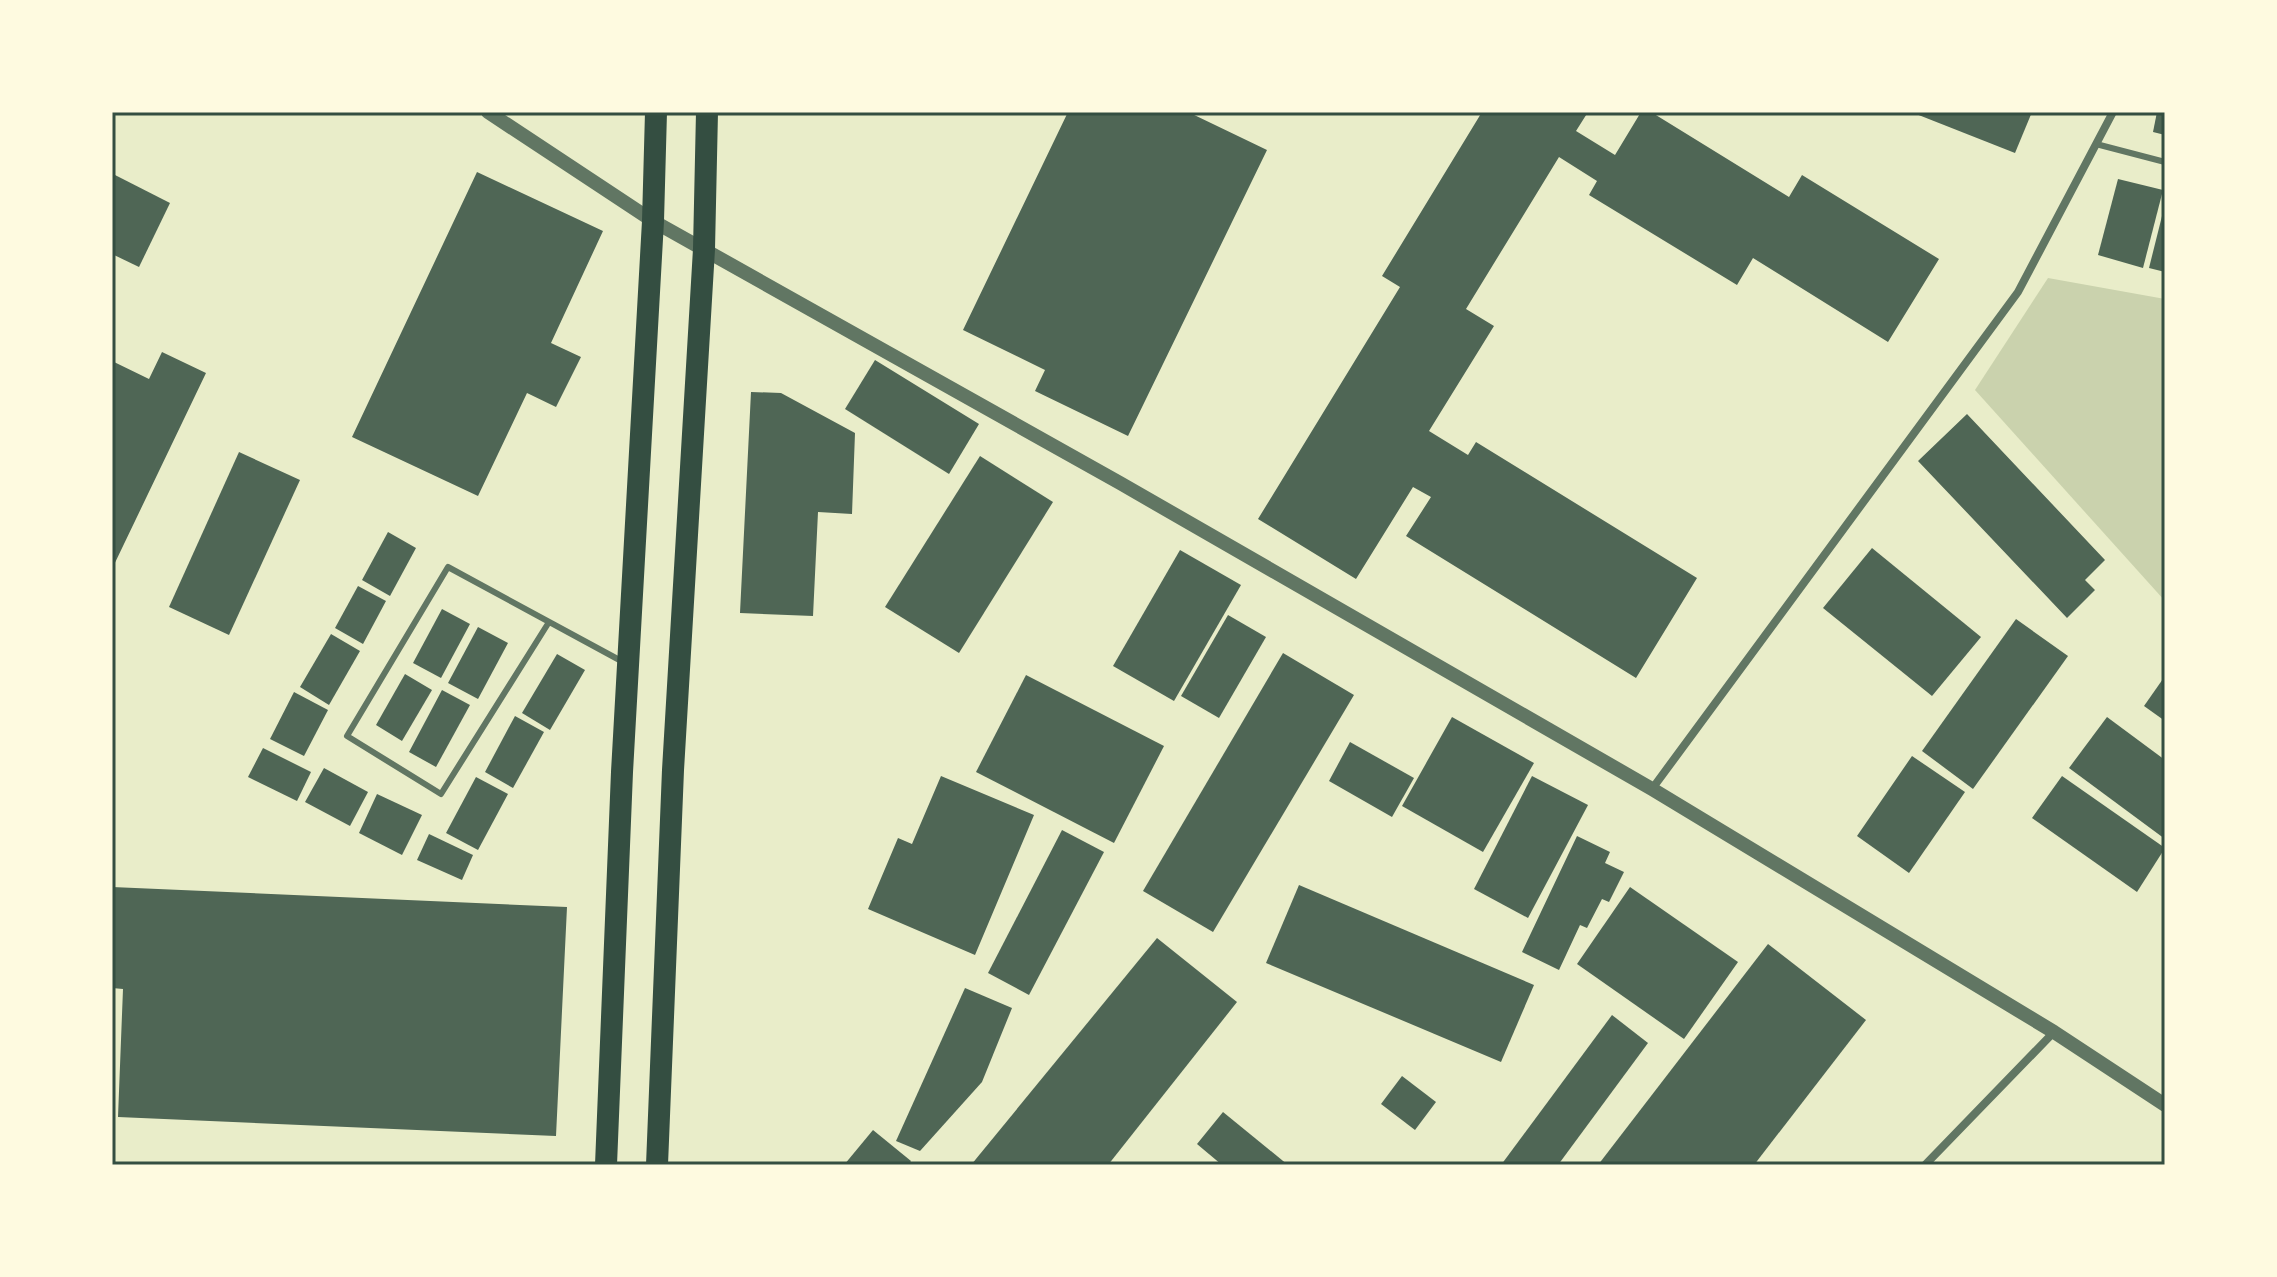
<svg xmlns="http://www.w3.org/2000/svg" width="2277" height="1277" viewBox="0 0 2277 1277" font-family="'Sofia Sans Condensed',sans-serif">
<rect width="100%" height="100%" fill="#e9edc9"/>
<path fill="#cad2ad" d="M2048 278 2165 299V601L1975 390Z"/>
<g fill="#4f6655">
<path d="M1068 112H1188L1267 150 1128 436 1035 391 1045 370 963 330Z"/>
<path d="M1482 112H1588L1576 131 1615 155 1641 112H1651L1789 197 1802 175 1939 259 1888 342 1753 258 1737 285 1589 195 1597 181 1559 157 1466 309 1494 326 1429 431 1468 455 1476 442 1697 578 1636 678 1406 536 1431 497 1413 487 1356 579 1258 519 1400 287 1382 276Z"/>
<path d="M1911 112H2032L2015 153Z"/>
<path d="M2157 112H2165V135L2153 132Z"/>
<path d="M477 172 603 231 551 343 581 357 556 407 527 393 478 496 352 437Z"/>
<path d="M115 175 170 203 139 267 112 254V181Z"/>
<path d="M2118 179 2163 190 2143 268 2098 255Z"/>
<path d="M2164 208H2165V272L2149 268Z"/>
<path d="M162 352 206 373 112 569V361L149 379Z"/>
<path d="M875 360 979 424 949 474 845 409Z"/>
<path d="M751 392 781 393 855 433 852 514 818 512 813 616 740 613Z"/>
<path d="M1967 414 2105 560 2085 580 2095 590 2067 618 1918 461Z"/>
<path d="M239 452 300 480 229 635 169 607Z"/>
<path d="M980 456 1053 502 959 653 885 607Z"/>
<path d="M388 532 416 548 390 596 362 580Z"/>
<path d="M1872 548 1981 637 1932 696 1823 608Z"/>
<path d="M1180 550 1241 585 1174 701 1113 666Z"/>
<path d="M358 586 386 601 363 644 335 628Z"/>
<path d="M442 609 470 624 441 678 413 663Z"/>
<path d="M1228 615 1266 637 1219 718 1181 696Z"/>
<path d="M2016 619 2068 656 1973 789 1922 751Z"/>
<path d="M478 627 508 643 478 699 448 683Z"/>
<path d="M331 634 360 651 329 705 300 687Z"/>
<path d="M1283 653 1354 695 1213 932 1143 891Z"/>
<path d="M557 654 585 670 550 730 522 713Z"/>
<path d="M405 674 432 690 402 741 376 725Z"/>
<path d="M1026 675 1164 746 1114 843 976 772Z"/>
<path d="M2165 676V721L2144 706Z"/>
<path d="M442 690 470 705 436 767 409 752Z"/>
<path d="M294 692 328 710 304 756 270 739Z"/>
<path d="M515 716 544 732 513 788 485 772Z"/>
<path d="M1452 717 1534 763 1483 852 1402 806Z"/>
<path d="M2107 717 2165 760V839L2069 768Z"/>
<path d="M1350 742 1414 778 1392 817 1329 781Z"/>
<path d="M263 748 311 772 297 801 248 777Z"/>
<path d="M1912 756 1965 792 1909 873 1857 836Z"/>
<path d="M324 768 368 792 350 826 305 802Z"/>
<path d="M941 776 1034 815 975 955 868 909 898 838 912 844Z"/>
<path d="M1532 776 1588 805 1528 918 1474 889Z"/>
<path d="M2062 776 2165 848 2137 892 2032 818Z"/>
<path d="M476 777 508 794 478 850 446 833Z"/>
<path d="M377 794 422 815 402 855 359 833Z"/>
<path d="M1062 830 1104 852 1029 995 988 973Z"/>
<path d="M429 834 473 855 462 880 417 860Z"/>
<path d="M1577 836 1610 852 1605 863 1624 872 1609 902 1602 899 1587 928 1580 925 1559 970 1522 952Z"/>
<path d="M1299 885 1534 985 1501 1062 1266 963Z"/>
<path d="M112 887 567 907 556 1136 118 1117 123 989 112 988Z"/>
<path d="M1630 887 1738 962 1684 1039 1577 964Z"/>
<path d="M1157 938 1237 1002 1108 1165H971Z"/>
<path d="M1768 944 1866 1020 1754 1165H1598Z"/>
<path d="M965 988 1012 1008 982 1082 920 1151 896 1141Z"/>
<path d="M1612 1015 1648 1043 1558 1165H1501Z"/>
<path d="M1402 1076 1436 1102 1415 1130 1381 1104Z"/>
<path d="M1223 1112 1288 1165H1222L1197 1144Z"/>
<path d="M873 1130 911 1161 908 1165H844Z"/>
</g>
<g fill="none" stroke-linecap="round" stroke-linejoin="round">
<g stroke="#617663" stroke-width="6">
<path d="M2096 144 2165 162"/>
<path d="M549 622 441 794 347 736 448 567 625 663"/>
</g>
<g stroke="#617663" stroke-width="8">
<path d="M1652 789 2018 292 2113 112"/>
<path d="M1925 1165 2054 1032"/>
</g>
<path stroke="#617663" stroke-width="14" d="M488 112 653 221 1120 483 1652 789 2054 1032 2165 1105"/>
<g stroke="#344e41" stroke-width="22">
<path d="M606 1165 622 772 653 221 656 112"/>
<path d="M657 1165 673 770 704 249 707 112"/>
</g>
</g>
<rect width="2277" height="1277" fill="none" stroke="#fefae0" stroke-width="228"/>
<rect x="114" y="114" width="2049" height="1049" fill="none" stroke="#344e41" stroke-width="3"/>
</svg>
